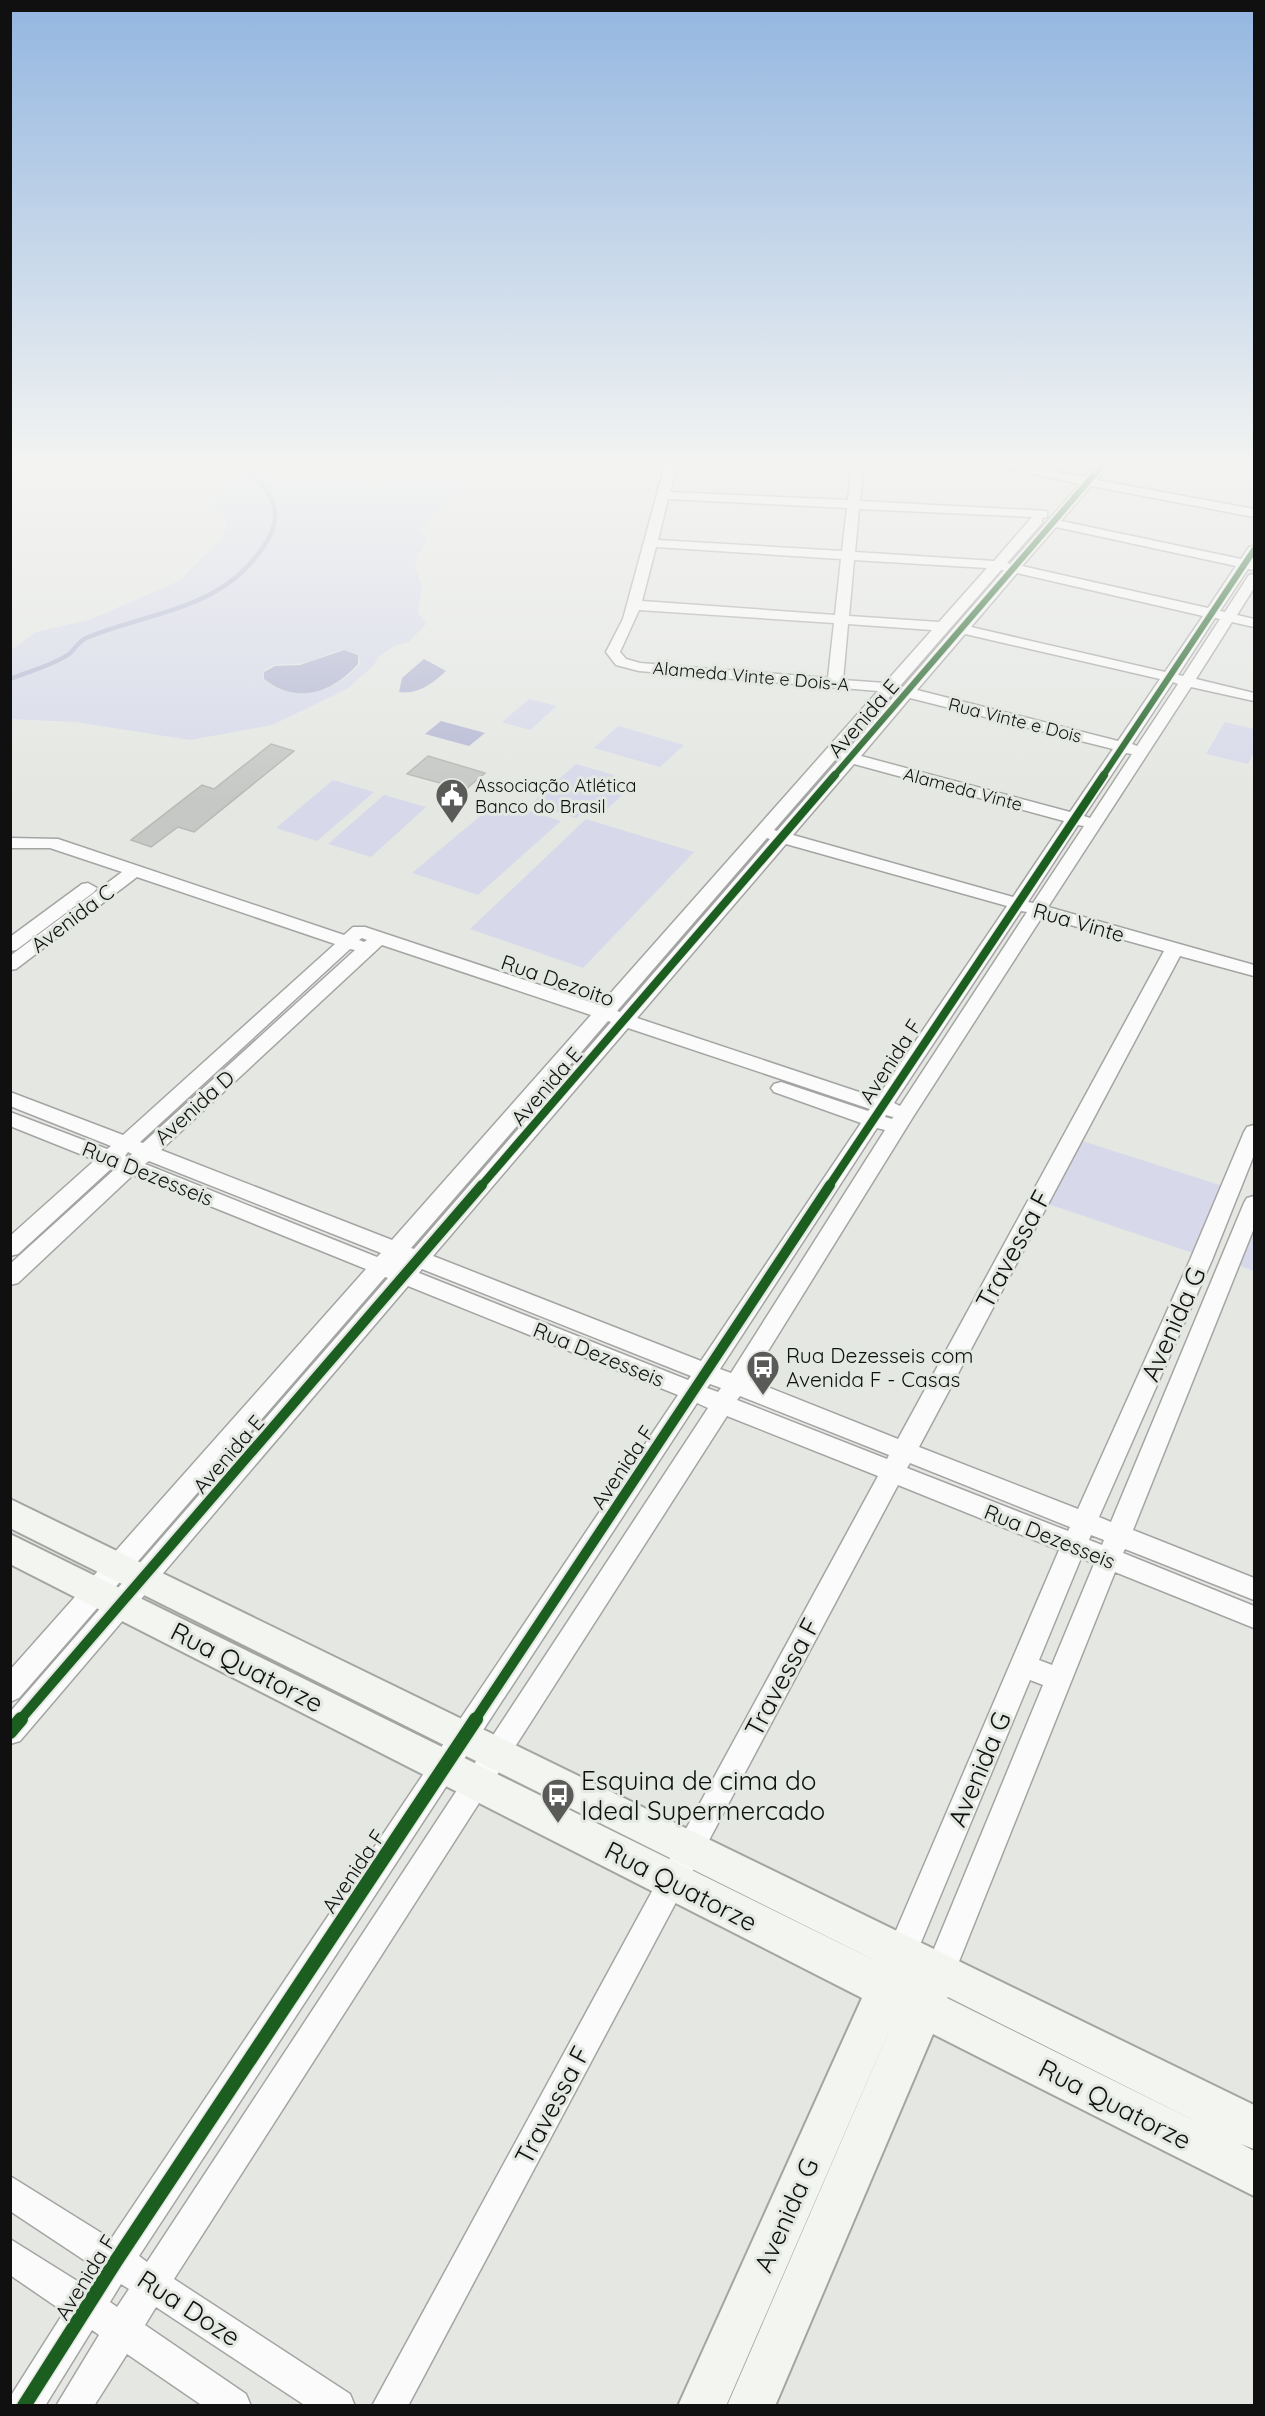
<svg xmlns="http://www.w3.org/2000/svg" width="1265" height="2416" viewBox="0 0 1265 2416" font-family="Quicksand,sans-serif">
<rect width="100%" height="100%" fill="#e5e7e3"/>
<g fill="#d7d9ea" fill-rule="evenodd">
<path d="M167 461H363L359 467V481C365 482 372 485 377 484 390 482 400 473 412 469 431 462 462 463 468 485L445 499 442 507 420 530 428 539 418 555 415 567 422 587 418 612 426 624 409 642 396 645 378 657 374 665 347 689 272 725 190 740 76 722 11 719V650L36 632 89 620 179 581 221 539 227 525 226 517 207 506 231 482 173 466ZM344 650 358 654 360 664C334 693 295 705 263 679L264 671C274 661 288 666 302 663 317 661 329 651 344 650Z"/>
<path d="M529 699 557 706 530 730 502 722Z"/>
<path d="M1225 722 1254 729V752L1248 764 1206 754Z"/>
<path d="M618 726 684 745 660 767 594 748Z"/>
<path d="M576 764 614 775 600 788 622 795 600 816 584 811 576 818 531 804Z"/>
<path d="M333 780 374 792 317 841 276 828Z"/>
<path d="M384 795 426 807 371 857 328 844Z"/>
<path d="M498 801 561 821 478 895 412 873Z"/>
<path d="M586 819 694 852 583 968 470 929Z"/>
<path d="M1073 1138 1229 1188 1202 1256 1039 1201Z"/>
<path d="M1254 1203V1271L1230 1262Z"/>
</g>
<g fill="#b5b8d4">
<path d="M344 650 358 655V664C332 693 297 705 264 679V672L275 666 300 665Z"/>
<path d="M424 659 446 671C433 683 418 695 399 692L402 678Z"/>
<path d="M441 721 485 733 469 746 425 734Z"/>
</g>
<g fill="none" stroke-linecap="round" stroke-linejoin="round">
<path stroke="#b5b8d4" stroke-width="4.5" d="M10 679C29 671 52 666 69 654 75 649 79 641 86 638 153 610 225 611 267 541 285 512 271 491 248 471L252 466 270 461"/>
</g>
<g fill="#c6c8c5" stroke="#b7b8b6" stroke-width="1.5">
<path d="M271 744 294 751 194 832 178 827 151 847 131 840 202 785 214 789Z"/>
<path d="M428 756 485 773 465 790 407 774Z"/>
</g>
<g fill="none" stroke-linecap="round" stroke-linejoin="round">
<defs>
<g id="street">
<path d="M666 461H678L670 492 848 500 852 461H864L860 501 1047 511V517L1042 518V523L1007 563 1010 564 1080 484 973 461H1001L1085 477 1099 461H1112L1097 480 1254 509V517L1091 486 1061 521 1241 559 1249 547 1254 546V570L1248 569 1220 611 1225 612 1249 575 1254 574V588L1237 615 1254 619V627L1232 622 1196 679 1254 693V701L1191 687 1048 907 1254 965V976L1180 956 919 1447 1078 1509 1190 1260 1244 1132 1247 1127 1254 1125V1155L1212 1260 1099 1517 1111 1522 1244 1203 1247 1198 1254 1196V1228L1133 1530 1254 1578V1600L1125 1549 1123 1553 1254 1606V1628L1115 1572 950 1984 939 1988 928 1984 924 1973 1043 1685 1030 1680 912 1964 901 1969 890 1964 886 1954 1059 1550 898 1485 408 2406H372L878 1476 727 1416 174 2279 350 2394 355 2406H306L156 2307 145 2325 246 2394 251 2406H203L127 2354 94 2406H56L99 2335 92 2330 45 2406H10L12 2394 64 2312 10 2275V2239L82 2284 93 2266 10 2211V2176L111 2239 678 1395 408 1286 20 1741 10 1744V1712L388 1278 385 1277 19 1698 10 1702V1670L366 1269 133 1175 18 1283 10 1285V1264L116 1168 113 1167 18 1254 10 1256V1236L95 1160 10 1126V1112L107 1149 111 1146 10 1106V1092L123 1135 335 944 137 877 16 969 10 970V956L122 872 50 848H10V838L58 839 344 935 353 927H365L600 1005 878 691 639 671 616 665 606 652 623 619ZM668 499 847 508 842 551 658 540ZM859 509 1032 517 994 561 855 552ZM1056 527 1236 566 1208 608 1022 566ZM656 547 841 559 835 615 642 601ZM854 560 987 568 939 622 849 616ZM1001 570H1004L903 687 900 686ZM1017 573 1203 616 1165 672 971 627ZM639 610 834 623 828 678 640 663 626 659 620 652ZM1215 618 1220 619 1183 676 1178 675ZM848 624 932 630 885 683 843 680ZM965 634 1160 679 1118 741 917 690ZM1173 682 1178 684 1137 746 1132 744ZM893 693 896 694 846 752 843 751ZM910 698 1113 749 1070 812 861 756ZM1126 753 1132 754 1090 818 1084 816ZM836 759 839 760 777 831 774 830ZM854 764 1064 821 1013 897 793 835ZM1078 825 1084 826 1033 903 1028 902ZM767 838 770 839 620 1012 617 1011ZM786 844 1007 906 877 1098 637 1018ZM1021 911 1027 912 900 1106 894 1103ZM1042 917 1164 951 898 1439 750 1380 913 1117ZM362 938 367 940 364 942 359 940ZM382 945 591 1015 392 1240 161 1150ZM350 949 355 950 143 1143 140 1142ZM608 1021 611 1022 414 1249 411 1248ZM628 1028 870 1109 868 1111 781 1082 774 1084 771 1088 774 1092 861 1123 701 1361 433 1256ZM886 1115 893 1117 894 1116 892 1119 885 1117ZM877 1128 885 1130 731 1373 720 1369ZM128 1152 132 1154 128 1157 125 1156ZM149 1161 381 1253 377 1257 145 1164ZM422 1269 691 1376 688 1380 419 1273ZM710 1384 721 1388 718 1392 707 1388ZM740 1396 889 1455 887 1459 737 1400ZM697 1403 708 1408 147 2262 139 2256ZM910 1463 1070 1527 1068 1531 907 1468ZM1091 1535 1104 1540 1102 1545 1089 1540ZM1081 1558 1094 1564 1052 1665 1039 1660ZM121 2284 129 2289 117 2307 110 2302Z"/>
<path d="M88 883 97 888 94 892 16 950 10 951V937L82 884Z"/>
</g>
<path id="secondary" d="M10 1499 1254 2105V2149L1241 2144 1254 2151V2196L933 2034 775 2406H727L896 2015 726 2406H678L862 1998 10 1564V1534L878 1962 10 1528ZM948 1997 1199 2123 947 1998Z"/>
</defs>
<use href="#street" stroke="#a4a5a3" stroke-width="3"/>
<use href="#secondary" stroke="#a4a5a3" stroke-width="4"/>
<use href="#street" fill="#fbfbfb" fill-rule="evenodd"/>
<use href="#secondary" fill="#f3f5f1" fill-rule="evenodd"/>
<defs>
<g id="cycleway-far3">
<path d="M834 776 1106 461"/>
<path d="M1103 776 1254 550"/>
</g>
<g id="cycleway-far2">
<path d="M481 1186 835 775"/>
<path d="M829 1186 1104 775"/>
</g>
<g id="cycleway-far1">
<path d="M20 1720 482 1185"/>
<path d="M475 1720 830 1185"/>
</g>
<g id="cycleway">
<path d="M10 1732 21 1719"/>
<path d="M24 2406 116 2261 476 1719"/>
</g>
</defs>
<use href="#cycleway-far3" stroke="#e4e8e2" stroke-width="8"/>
<use href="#cycleway-far2" stroke="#e4e8e2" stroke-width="10"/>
<use href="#cycleway-far1" stroke="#e4e8e2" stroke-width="14"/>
<use href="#cycleway" stroke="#e4e8e2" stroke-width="17"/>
<use href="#cycleway-far3" stroke="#1b5e20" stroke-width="6"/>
<use href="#cycleway-far2" stroke="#1b5e20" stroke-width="8"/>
<use href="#cycleway-far1" stroke="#1b5e20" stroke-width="10"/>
<use href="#cycleway" stroke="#1b5e20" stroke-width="14"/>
</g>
<linearGradient id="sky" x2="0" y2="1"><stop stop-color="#93b6e0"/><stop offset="0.58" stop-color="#f3f4f2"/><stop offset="1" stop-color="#f3f4f2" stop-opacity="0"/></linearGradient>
<rect width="1265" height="800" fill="url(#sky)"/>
<defs>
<symbol id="civic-pin" viewBox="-11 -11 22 30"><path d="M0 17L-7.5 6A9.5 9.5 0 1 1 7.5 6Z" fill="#5a5b59" stroke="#e4e8e2"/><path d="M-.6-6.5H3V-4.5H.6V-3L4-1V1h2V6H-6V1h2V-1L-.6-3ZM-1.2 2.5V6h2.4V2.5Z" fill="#fff"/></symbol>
<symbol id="bus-pin" viewBox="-11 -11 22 30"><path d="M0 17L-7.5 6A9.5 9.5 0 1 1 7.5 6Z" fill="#5a5b59" stroke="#e4e8e2"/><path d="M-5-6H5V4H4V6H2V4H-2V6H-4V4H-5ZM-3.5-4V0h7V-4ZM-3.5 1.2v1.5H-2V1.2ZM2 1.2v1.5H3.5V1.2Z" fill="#fff"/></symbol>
</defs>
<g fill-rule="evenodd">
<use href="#civic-pin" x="433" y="776" width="38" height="52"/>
<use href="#bus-pin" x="744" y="1348" width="38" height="52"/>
<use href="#bus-pin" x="539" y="1776" width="38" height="52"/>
</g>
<g text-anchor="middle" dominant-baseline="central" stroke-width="6" stroke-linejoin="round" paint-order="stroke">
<g font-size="18" fill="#0f100f" stroke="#e4e8e2">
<text transform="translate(751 676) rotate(5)">Alameda Vinte e Dois-A</text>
<text transform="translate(1015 720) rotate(14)">Rua Vinte e Dois</text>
<text transform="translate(963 789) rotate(15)">Alameda Vinte</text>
</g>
<g font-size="18" fill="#0f100f" stroke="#e4e8e2" text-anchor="start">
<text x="475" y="785">Associação Atlética<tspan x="475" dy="21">Banco do Brasil</tspan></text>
</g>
<g font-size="21" fill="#0f100f" stroke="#e4e8e2">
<text transform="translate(863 718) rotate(-49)">Avenida E</text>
<text transform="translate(72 918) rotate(-37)">Avenida C</text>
<text transform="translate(1079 922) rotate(16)">Rua Vinte</text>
<text transform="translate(558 980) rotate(19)">Rua Dezoito</text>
<text transform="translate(890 1061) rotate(-57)">Avenida F</text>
<text transform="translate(546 1086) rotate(-49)">Avenida E</text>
<text transform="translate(194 1107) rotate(-42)">Avenida D</text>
<text transform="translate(148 1173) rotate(22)">Rua Dezesseis</text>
<text transform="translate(599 1354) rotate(22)">Rua Dezesseis</text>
<text transform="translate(228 1454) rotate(-49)">Avenida E</text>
<text transform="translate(622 1467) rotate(-56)">Avenida F</text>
<text transform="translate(1050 1536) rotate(22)">Rua Dezesseis</text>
<text transform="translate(353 1871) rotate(-56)">Avenida F</text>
<text transform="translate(85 2277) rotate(-58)">Avenida F</text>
</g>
<g font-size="21" fill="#0f100f" stroke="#e4e8e2" text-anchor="start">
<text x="786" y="1355">Rua Dezesseis com<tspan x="786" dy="24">Avenida F - Casas</tspan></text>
</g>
<g font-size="26" fill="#0f100f" stroke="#e4e8e2">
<text transform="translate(1013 1249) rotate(-62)">Travessa F</text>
<text transform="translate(1173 1324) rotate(-66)">Avenida G</text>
<text transform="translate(247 1667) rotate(27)">Rua Quatorze</text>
<text transform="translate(782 1677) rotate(-62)">Travessa F</text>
<text transform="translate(979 1769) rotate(-67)">Avenida G</text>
<text transform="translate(681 1886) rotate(27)">Rua Quatorze</text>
<text transform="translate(1115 2104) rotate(27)">Rua Quatorze</text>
<text transform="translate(552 2105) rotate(-62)">Travessa F</text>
<text transform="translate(786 2215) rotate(-66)">Avenida G</text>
<text transform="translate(189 2308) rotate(33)">Rua Doze</text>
</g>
<g font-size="26" fill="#0f100f" stroke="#e4e8e2" text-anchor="start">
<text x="581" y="1780">Esquina de cima do<tspan x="581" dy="30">Ideal Supermercado</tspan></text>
</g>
</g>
<rect width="1265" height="2416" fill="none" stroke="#0f100f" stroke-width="24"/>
</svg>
